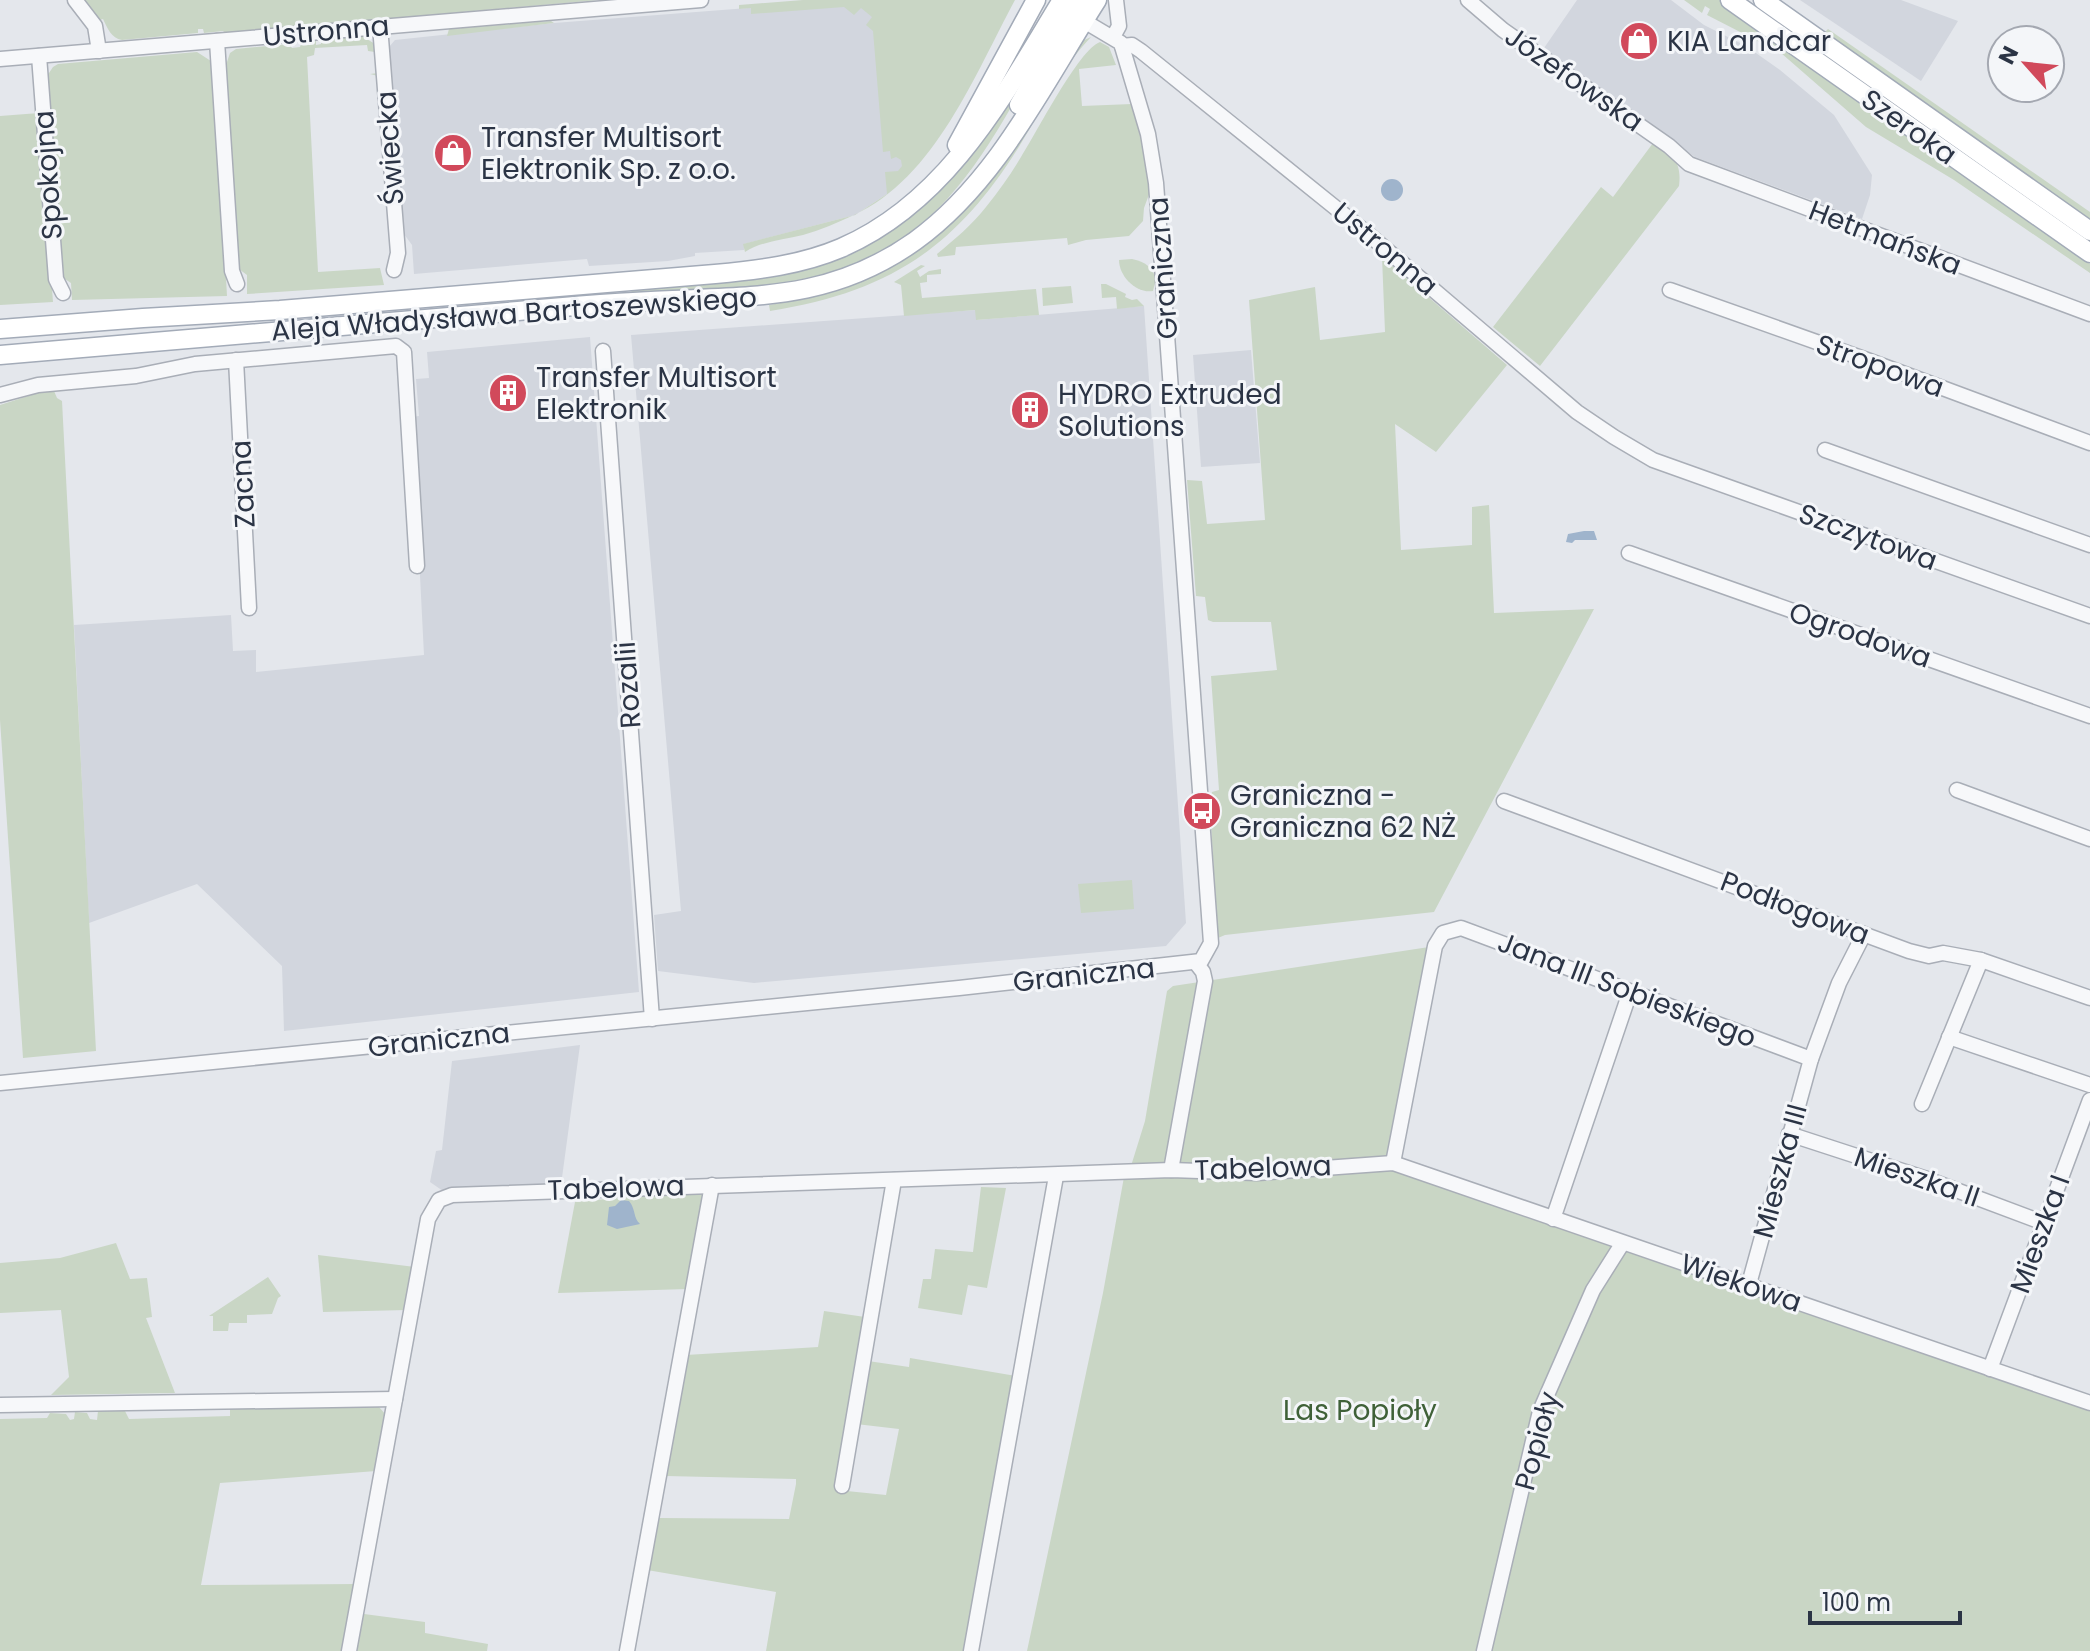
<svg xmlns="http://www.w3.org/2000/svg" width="2090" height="1651" viewBox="0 0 2090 1651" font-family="Poppins,sans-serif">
<rect width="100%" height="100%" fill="#e4e7ec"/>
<g fill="#d2d6de">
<path d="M852 0H874L910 155 887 194 855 215 744 244V250L695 253V256L668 261 589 266 587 259 414 274 412 245 404 234 389 47 395 40 554 23Z"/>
<path d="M1577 0H1671L1704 25 1746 46 1780 70 1834 115 1872 175 1870 195 1862 219 1695 157 1542 51Z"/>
<path d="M1800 0H1901L1958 21 1921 81Z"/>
<path d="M1144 306 1186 923 1166 946 754 983 658 971 654 915 681 911 631 335 976 310 977 320Z"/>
<path d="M590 337 639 992 284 1031 282 966 197 884 89 923 74 625 231 615 233 651 256 650V672L424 655 412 417 419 416 416 379 429 378 427 352Z"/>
<path d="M1251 350 1260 463 1201 467 1193 355Z"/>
<path d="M580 1045 561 1185 443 1191 430 1182 436 1151 442 1150 452 1061Z"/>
</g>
<g fill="#c9d6c5">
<path d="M84 0H599L225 33 223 31 204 33 203 29H198V33L122 40C111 38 108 29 103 19L100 20Z"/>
<path d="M803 0H1015C975 74 935 178 854 215 837 223 820 230 803 235 783 240 762 241 745 252L743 244 855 215 887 194 885 172 898 171 902 166 901 160 896 157 891 159 890 151 883 152 873 31 866 25 872 17 861 8 854 15 844 7 751 14V8L739 9V5Z"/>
<path d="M1684 0H1721L1878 116 2090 264V273L1954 180 1866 127 1781 53 1707 15 1710 9 1705 6 1702 13Z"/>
<path d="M551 21 554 23 447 36 449 29Z"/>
<path d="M1828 29 2090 212V219L1853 55 1825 32Z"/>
<path d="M362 36 375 44 380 74 378 76 370 74 378 73 375 52 368 51 367 45 315 48 314 55 307 57 318 272 380 268 384 285 247 294V275L235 266 226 65 230 53 236 49 289 44 292 48 300 47 302 42 316 41V45L321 44V40Z"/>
<path d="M1050 37C988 149 941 252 803 281 747 293 688 291 632 293L631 290 838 258 880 238 917 212 958 171Z"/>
<path d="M1091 37C1061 68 1043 108 1020 145 956 248 889 292 770 311L769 305 810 298 860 281 914 253 949 224 1080 42Z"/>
<path d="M1100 42 1109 47 1116 65 1079 69 1082 106 1132 104 1144 147 1151 189 1144 208 1143 221 1129 236 1086 240 1068 245 1067 238 956 247 955 255 938 257 937 254C955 239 972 225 986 207 999 191 1011 174 1021 157 1036 134 1079 49 1100 42Z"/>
<path d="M197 52 214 63 227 296 72 300 71 283 62 277 47 76 53 67 58 64Z"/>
<path d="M39 113 53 302 0 305V116Z"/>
<path d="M1653 143C1673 156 1682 161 1679 186L1540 366 1493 327 1601 187 1613 197Z"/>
<path d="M1382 257 1507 365 1436 452 1395 424 1401 550 1472 545V507L1489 505 1494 613 1594 609 1434 912 1225 935 1218 938 1211 824H1214L1211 796 1212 792 1219 790 1211 676 1277 670 1271 622H1213L1208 620 1205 597 1196 596 1187 480 1202 481 1207 524 1265 520 1249 300 1315 287 1320 340 1385 332Z"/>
<path d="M1132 259C1146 262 1152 267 1156 279L1153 291C1136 294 1119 276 1119 260Z"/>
<path d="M921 265 925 266 917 271 920 277 929 271 941 269V274L927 275V282L920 283 922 298 1036 289 1039 315 976 320 975 310 904 316 901 285 894 282Z"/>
<path d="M1101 284H1106L1126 294 1125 297 1132 300 1137 299 1144 306 1117 309 1116 297 1102 298Z"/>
<path d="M1071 286 1073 303 1043 306 1042 288Z"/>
<path d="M44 391H54L57 398 62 401 96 1051 23 1058 0 720V405Z"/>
<path d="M1132 880 1134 909 1081 913 1078 884Z"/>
<path d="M1429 947 1390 1159 1131 1166 1145 1121 1167 991 1173 986Z"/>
<path d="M1388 1161 2090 1395V1651H1027L1103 1293 1124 1177Z"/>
<path d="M981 1187 1006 1188 987 1288 968 1285 962 1315 918 1308 923 1279H931L935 1249 973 1252Z"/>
<path d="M698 1190 703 1192 704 1197 687 1289 558 1293 575 1202Z"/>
<path d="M116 1243 130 1279 147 1278 152 1317 146 1318 175 1393 51 1395 69 1377 61 1310 0 1313V1263L60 1258Z"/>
<path d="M318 1255 415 1267 407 1310 323 1312Z"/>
<path d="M268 1277 281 1296 278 1298 272 1314 247 1315V1323H229L228 1331H213V1316H209Z"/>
<path d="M824 1311 865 1317 837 1490 886 1495 899 1429 856 1424 868 1361 909 1367 910 1358 1016 1376 963 1651H766L776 1592 647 1570 659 1518 789 1519 796 1484V1479L666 1476 686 1355 818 1347Z"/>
<path d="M379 1407 386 1415 376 1471 220 1483 201 1585 357 1584 345 1651H0V1419L47 1418 50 1413 66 1414 70 1420 74 1419 75 1412 87 1413 90 1419 97 1420 98 1411H125L129 1419 230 1416V1409Z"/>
<path d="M364 1614 425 1622V1633L488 1644 487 1651H357Z"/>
</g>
<g fill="#9fb4cc">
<circle cx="1392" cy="190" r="11"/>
<path d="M1584 531H1594L1597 540H1575L1572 543 1566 542 1568 534Z"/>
<path d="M621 1200 629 1201C636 1209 633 1218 640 1224L617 1229 607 1225 609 1207 615 1206Z"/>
</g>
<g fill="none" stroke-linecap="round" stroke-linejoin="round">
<defs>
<g id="minor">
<path d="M75 0 95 26 99 51"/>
<path d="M1468 0 1503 30 1669 146 1689 164 2090 314"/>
<path d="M380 26 398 253 394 270"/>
<path d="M1113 37 1119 26 1116 0"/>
<path d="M217 41 232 271 237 284"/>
<path d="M1122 46 1132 45 1141 51 1368 234 1577 412 1614 437 1653 460 2090 616"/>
<path d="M39 56 56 279 63 293"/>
<path d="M0 59 701 0"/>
<path d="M1670 290 1870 361 2090 443"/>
<path d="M603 351 652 1019"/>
<path d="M236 360 249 608"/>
<path d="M0 395 38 385 136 376 195 364 396 346 404 352 417 566"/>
<path d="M1825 450 2090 545"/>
<path d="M1629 553 2090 716"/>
<path d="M1957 790 2090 839"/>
<path d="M1504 801 1909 951 1929 956 1943 953 1981 960 2090 998"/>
<path d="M1949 1037 2090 1085"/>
<path d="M0 1083 959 988 1201 961 1211 943 1156 183 1148 134 1121 43 1084 21"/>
<path d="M1922 1104 1981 960"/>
<path d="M1789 1134 1924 1178 2044 1223"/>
<path d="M1393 1163 1435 946 1443 933 1461 928 1811 1059"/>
<path d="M1171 1170 1205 981 1203 972 1196 963"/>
<path d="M1553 1219 1630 992"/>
<path d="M1749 1284 1811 1059 1839 983 1864 934"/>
<path d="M1990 1369 2090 1100"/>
<path d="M0 1405 395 1399"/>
<path d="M842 1486 894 1180"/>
<path d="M349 1651 428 1219 439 1200 452 1195 1171 1170 1257 1173 1393 1163 2090 1403"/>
<path d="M627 1651 712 1185"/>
<path d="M971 1651 1056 1176"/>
<path d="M1484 1651 1540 1411 1593 1290 1622 1244"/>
</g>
<g id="major">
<path d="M1730 0 2090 253"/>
<path d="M1763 0 2090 231"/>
<path d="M1019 105 1078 0"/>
<path d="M957 145 1036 0"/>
<path d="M0 329 143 318 280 310 715 274C758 270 801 265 841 248 948 202 1004 95 1062 0"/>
<path d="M0 355C173 339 346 325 518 311 570 306 621 302 673 300 765 296 836 297 915 241 997 182 1044 83 1097 0"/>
</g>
</defs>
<use href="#minor" stroke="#a9aeb7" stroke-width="17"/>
<use href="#major" stroke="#a3abb8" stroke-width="21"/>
<use href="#minor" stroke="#f7f8fa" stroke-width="14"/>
<use href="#major" stroke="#fff" stroke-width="18"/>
</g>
<defs>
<symbol id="shop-disc" viewBox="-11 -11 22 22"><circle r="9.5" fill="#d1495b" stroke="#f4f6f9"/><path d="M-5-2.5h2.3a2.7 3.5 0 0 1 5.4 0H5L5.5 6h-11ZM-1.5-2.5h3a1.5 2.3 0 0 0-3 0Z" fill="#fff"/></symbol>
<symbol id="building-disc" viewBox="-11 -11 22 22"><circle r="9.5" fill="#d1495b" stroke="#f4f6f9"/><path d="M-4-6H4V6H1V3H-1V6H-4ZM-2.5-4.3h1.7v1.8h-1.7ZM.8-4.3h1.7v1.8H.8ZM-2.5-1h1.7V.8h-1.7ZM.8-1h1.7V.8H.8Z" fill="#fff"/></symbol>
<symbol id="bus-disc" viewBox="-11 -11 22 22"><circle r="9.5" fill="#d1495b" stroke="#f4f6f9"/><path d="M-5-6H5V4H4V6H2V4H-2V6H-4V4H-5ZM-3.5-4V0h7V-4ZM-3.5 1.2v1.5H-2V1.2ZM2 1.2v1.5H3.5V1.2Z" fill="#fff"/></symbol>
</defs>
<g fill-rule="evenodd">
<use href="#shop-disc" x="1617" y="19" width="44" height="44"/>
<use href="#shop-disc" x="431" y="131" width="44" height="44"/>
<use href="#building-disc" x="486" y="371" width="44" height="44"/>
<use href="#building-disc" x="1008" y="388" width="44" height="44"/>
<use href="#bus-disc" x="1180" y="789" width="44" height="44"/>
</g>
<g text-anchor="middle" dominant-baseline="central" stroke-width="6" stroke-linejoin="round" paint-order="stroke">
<g font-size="28" fill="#2b3445" stroke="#f4f6f9">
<text transform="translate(326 31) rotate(-5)">Ustronna</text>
<text transform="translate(1574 79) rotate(35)">Józefowska</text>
<text transform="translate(1909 127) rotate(35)">Szeroka</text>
<text transform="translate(390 148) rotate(-94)">Świecka</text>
<text transform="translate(48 175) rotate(-94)">Spokojna</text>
<text transform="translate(1885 238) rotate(21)">Hetmańska</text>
<text transform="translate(1385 249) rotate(40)">Ustronna</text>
<text transform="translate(1163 268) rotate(-94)">Graniczna</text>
<text transform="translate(514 314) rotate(-4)">Aleja Władysława Bartoszewskiego</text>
<text transform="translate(1880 366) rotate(20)">Stropowa</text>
<text transform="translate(243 484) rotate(-93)">Zacna</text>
<text transform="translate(1868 537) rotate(20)">Szczytowa</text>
<text transform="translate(1860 635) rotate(19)">Ogrodowa</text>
<text transform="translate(628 685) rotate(-94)">Rozalii</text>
<text transform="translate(1795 908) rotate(21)">Podłogowa</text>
<text transform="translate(1084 975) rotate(-6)">Graniczna</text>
<text transform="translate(1627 990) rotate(21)">Jana III Sobieskiego</text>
<text transform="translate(439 1040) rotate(-6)">Graniczna</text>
<text transform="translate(1263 1168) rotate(-2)">Tabelowa</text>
<text transform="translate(1780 1171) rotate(-75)">Mieszka III</text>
<text transform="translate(1917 1177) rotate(19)">Mieszka II</text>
<text transform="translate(616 1188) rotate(-2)">Tabelowa</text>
<text transform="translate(2040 1234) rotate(-70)">Mieszka I</text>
<text transform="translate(1741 1283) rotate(19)">Wiekowa</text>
<text transform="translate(1537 1441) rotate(-75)">Popioły</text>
</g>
<g font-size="28" fill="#2b3445" stroke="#f4f6f9" text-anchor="start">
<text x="1667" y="41">KIA Landcar</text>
<text x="481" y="137">Transfer Multisort<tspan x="481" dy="32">Elektronik Sp. z o.o.</tspan></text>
<text x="536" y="377">Transfer Multisort<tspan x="536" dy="32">Elektronik</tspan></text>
<text x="1058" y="394">HYDRO Extruded<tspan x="1058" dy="32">Solutions</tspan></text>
<text x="1230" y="795">Graniczna -<tspan x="1230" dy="32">Graniczna 62 NŻ</tspan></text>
</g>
<g font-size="28" fill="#3f6138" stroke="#f4f6f9">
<text x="1360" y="1410">Las Popioły</text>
</g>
</g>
<g transform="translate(2026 64) rotate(297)"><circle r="38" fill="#f4f6f9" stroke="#a4a8b1" stroke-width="2"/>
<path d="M0-6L14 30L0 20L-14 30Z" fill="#d1495b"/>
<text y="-12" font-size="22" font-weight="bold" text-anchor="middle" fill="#2b3445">N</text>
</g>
<path d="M1810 1611v12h150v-12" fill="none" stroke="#2b3445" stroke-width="4"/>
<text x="1822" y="1611" font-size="24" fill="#2b3445" stroke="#f4f6f9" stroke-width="6" paint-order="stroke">100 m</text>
</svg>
